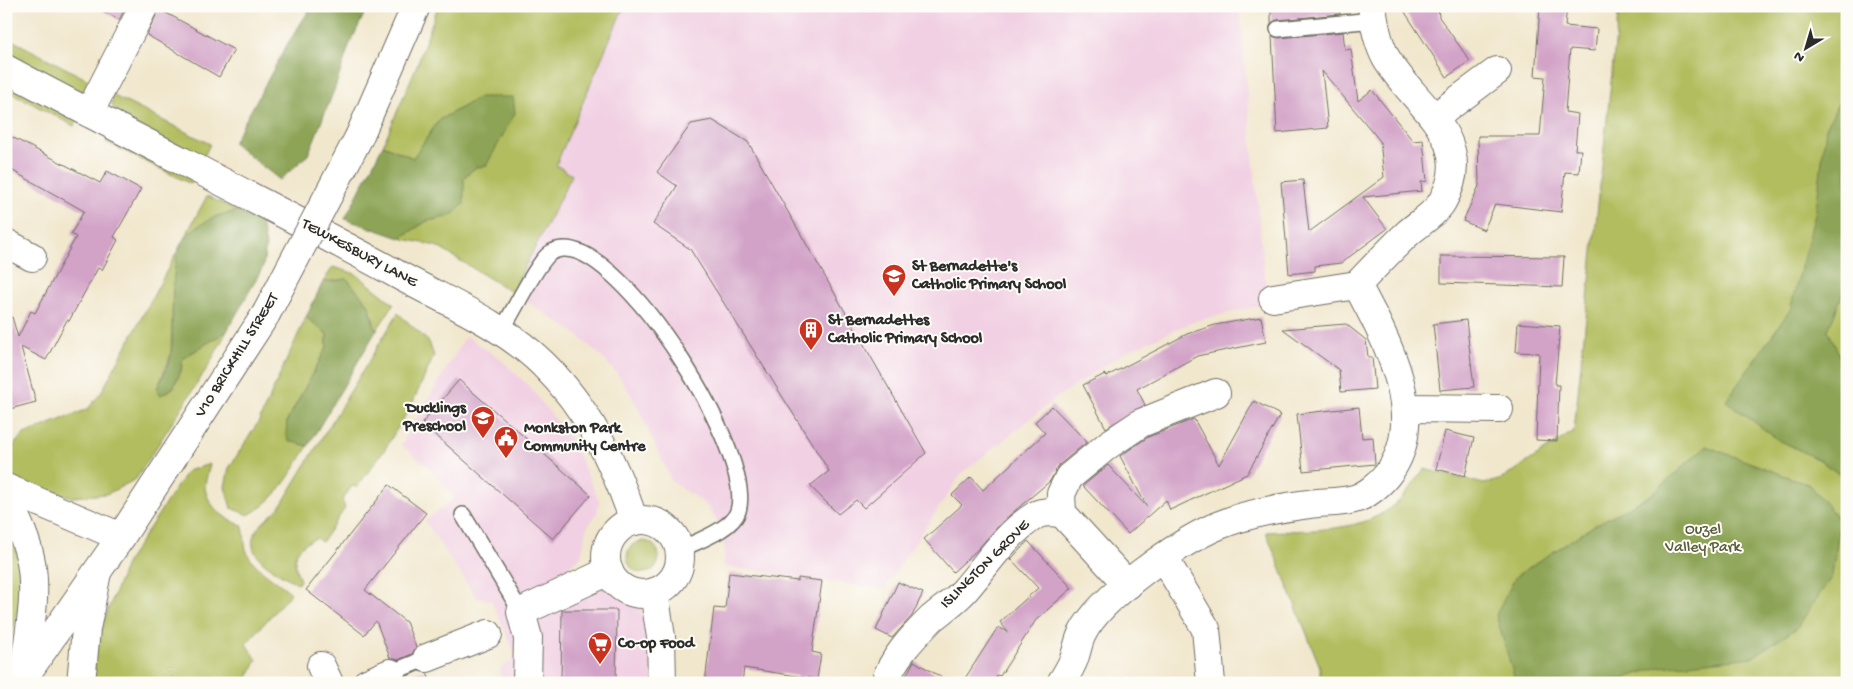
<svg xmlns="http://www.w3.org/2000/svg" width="1853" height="689" viewBox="0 0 1853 689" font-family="'Gochi Hand',sans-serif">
<rect width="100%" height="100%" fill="#fdfcf7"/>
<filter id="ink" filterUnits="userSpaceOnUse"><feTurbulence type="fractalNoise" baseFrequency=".02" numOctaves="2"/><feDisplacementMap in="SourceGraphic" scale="10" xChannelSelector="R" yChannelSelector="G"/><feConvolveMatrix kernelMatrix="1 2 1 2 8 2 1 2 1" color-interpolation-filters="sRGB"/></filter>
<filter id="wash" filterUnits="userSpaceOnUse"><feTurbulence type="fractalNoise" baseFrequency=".0096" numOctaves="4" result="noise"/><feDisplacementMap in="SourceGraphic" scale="20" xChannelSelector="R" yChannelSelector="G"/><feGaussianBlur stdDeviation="1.12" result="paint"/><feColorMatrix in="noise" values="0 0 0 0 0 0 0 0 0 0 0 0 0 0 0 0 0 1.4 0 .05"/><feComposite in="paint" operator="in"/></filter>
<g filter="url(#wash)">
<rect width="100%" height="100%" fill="#f1e7cd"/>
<g fill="#f1d0e3">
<path d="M624 6H1239L1267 304 1195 321 1125 352 1059 396 962 473 884 589 722 566 725 550 716 519 704 503 672 482 636 403 619 376 598 353 572 331 512 292 571 175 556 166Z"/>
<path d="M466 336 499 358 529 386 572 441 600 503 596 515 586 529 581 557 567 567 579 595 591 590 605 588 632 602 645 614 653 683H500L501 668 516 656 491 600 476 597 425 521 455 498 430 468 401 445Z"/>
</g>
<g fill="#b2bd5f" stroke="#6e7445">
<path d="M438 6H624L556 165 572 175 512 292 436 246 400 238 427 221 451 216 464 177 476 167 480 97 439 120 413 158 383 145 417 65Z"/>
<path d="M1619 6H1847V683H1320V667L1266 532C1311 529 1363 534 1398 502 1408 493 1416 480 1424 469L1484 484 1502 479 1574 431Z"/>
<path d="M6 37 94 83 91 93 59 87 6 57Z"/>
<path d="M6 81 78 119 74 126 6 90Z"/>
<path d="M112 95 210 144 203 159 121 118 112 105Z"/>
<path d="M109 137 194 179 191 184 106 142Z"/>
<path d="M207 196 238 211 212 217 179 252 173 286 171 355 157 389 161 395 173 388 181 371 183 358 227 331 209 365 136 479 107 494 73 497 44 490 6 475 8 451 24 434 88 409 101 393Z"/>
<path d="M333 267 356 274 394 304 376 331 369 305 347 279 323 282Z"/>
<path d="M398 313 429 342 434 356 412 404 385 449 357 487 352 486 342 500 345 508 322 542 316 538C293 548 291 558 300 580L298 584C279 573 235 554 260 526 266 519 273 514 280 507Z"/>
<path d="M306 317 327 334V347L287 421 289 441 308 446C290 474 278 500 248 515L231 508 225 487 229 468 259 421Z"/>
<path d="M210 464C209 470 205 480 205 487 207 506 225 520 242 525 246 534 243 543 247 552 252 567 279 582 291 593L246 644 257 660 245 683H92L98 635 127 562 187 471Z"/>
<path d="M6 527 21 562 20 603 6 654Z"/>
<circle cx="643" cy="557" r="16"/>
</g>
<g fill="#8da456" stroke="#5c6840">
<path d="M312 6H368L349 46 335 88 308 155 280 180 233 143 288 43Z"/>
<path d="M1847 86V283L1828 330 1841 359 1847 363V480L1821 461 1777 439 1726 401 1790 310 1816 210 1826 128Z"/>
<path d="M480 97H513L515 113 486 166 476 167 464 177V204L451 216 427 221 400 238 345 219 383 145 413 158 439 120Z"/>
<path d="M238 211 261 223 266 245 263 267 227 331 183 358 181 371 173 388 161 395 157 389C162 378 170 365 171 353 175 326 166 252 189 233 204 220 220 215 238 211Z"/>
<path d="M347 279 369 305 376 331 308 446 289 441 286 434 287 421 327 347V334L306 317 323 282Z"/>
<path d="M1706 446 1810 485 1840 521 1832 576 1797 628 1753 657 1660 667 1607 683H1516L1496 615 1516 576 1593 526 1651 495Z"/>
</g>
<g id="blocks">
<g fill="#d2a2c7">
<path d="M95 6H126L119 20Z"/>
<path d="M1271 6H1339L1340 14 1277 20 1271 23Z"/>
<path d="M1401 6H1438L1439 17 1470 61 1447 77Z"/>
<path d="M1540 6H1567L1565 26 1597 29 1595 51 1570 49 1565 112 1578 114 1575 150H1581L1579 173 1565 172 1561 212 1495 204 1484 230 1463 221 1479 186 1478 136H1540L1545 77 1535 76Z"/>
<path d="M159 9 234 50 219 77 147 35Z"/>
<path d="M1343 32 1345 50 1351 49 1358 101 1372 90 1413 141 1423 140 1427 181 1421 182 1422 191 1363 197 1387 229 1341 263 1315 266V271L1289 274 1281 182 1303 180 1309 232 1384 177 1380 141 1322 71 1328 128 1277 133 1272 36 1279 38Z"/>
<path d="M712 120 748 142 926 453 864 508 856 500 838 514 810 486 829 471 690 249 653 224 677 186 657 172 691 124Z"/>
<path d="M6 134 100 183 107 171 141 189 114 237 118 240 102 270 98 268 69 321 67 320 46 360 21 347 36 402 6 410V318L12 317 18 337 31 311 35 313 76 237 71 234 84 211 6 167Z"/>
<path d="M1441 256 1564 257 1562 287 1441 283Z"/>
<path d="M1261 317 1266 342 1197 356 1137 389 1145 405 1106 428 1083 385 1105 374 1107 376 1187 334 1215 325Z"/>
<path d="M1466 320 1474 387 1440 390 1433 324Z"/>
<path d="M1518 323 1560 326 1555 385H1559L1557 441 1536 440 1539 353 1516 352Z"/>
<path d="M1346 324 1366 340 1368 357H1372L1375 389 1341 392 1339 370 1283 329Z"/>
<path d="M459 380 591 495 553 539 422 423Z"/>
<path d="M1254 401 1280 415 1247 474 1170 510 1166 500 1128 534 1083 486 1108 465 1147 507 1120 456 1148 437 1194 419 1219 465Z"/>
<path d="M1052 406 1087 442 1059 465 1050 481 1004 520 977 550 953 572 924 539 962 505 952 495 971 477 983 490 1045 433 1035 422Z"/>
<path d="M1359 407 1362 438 1373 437 1375 464 1303 471 1297 414Z"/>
<path d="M1445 431 1474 438 1465 476 1436 469Z"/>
<path d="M389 485 426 513 365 590 406 622 416 647 412 654 398 660 390 658 376 621 364 635 306 590Z"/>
<path d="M1028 541 1072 588 1036 620 1000 676 997 675 992 683H962L998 627 1008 632 1000 622 1038 588 1011 559Z"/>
<path d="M729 573 798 581V578L822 581 812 652 821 654 817 679 744 668 742 683H705L714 608 725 609Z"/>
<path d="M898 582 923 593 912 616 892 638 876 630Z"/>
<path d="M562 610H617L616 683H561Z"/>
<path d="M914 661 951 683H902Z"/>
<path d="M419 671 427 673 431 683H402L405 677Z"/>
</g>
</g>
</g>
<g filter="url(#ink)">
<use href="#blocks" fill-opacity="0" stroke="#706d64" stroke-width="1"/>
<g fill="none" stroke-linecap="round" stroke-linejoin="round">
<defs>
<g id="service">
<path d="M1278 29 1374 20"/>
<path d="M501 331C513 313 535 266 549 254 552 251 559 249 563 249 624 245 756 455 738 511 733 529 695 542 679 550"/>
<path d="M463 515 521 612"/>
<path d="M390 673 427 658"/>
</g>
<g id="minor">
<path d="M6 69C134 138 265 202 393 272 443 300 501 323 543 364 588 408 614 462 634 521"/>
<path d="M89 113 144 6"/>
<path d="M1435 117 1497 71"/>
<path d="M6 243 32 257"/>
<path d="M1273 298 1357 285"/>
<path d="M1405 408 1499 409"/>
<path d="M6 488 121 537"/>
<path d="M6 497C16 518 27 540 31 562 38 600 27 641 23 679"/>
<path d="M1062 513 1128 585"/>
<circle cx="643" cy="557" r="37"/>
<path d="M1164 558 1206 629 1211 683"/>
<path d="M654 592 661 637 662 683"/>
<path d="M427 658 488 634"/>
<path d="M321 666 329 683"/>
<path d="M81 683 86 629 97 572"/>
<path d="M367 683 390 673"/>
<path d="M527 683 528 638 521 612 609 571"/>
<path d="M885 683C892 658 914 636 932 618 943 609 955 601 964 591 987 565 1005 534 1036 515 1043 511 1053 512 1062 513L1061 494 1069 477 1108 445 1141 423 1216 393"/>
<path d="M1061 683C1066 675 1071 667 1074 659 1077 651 1078 642 1082 634 1100 597 1180 542 1217 526 1246 514 1277 508 1309 504 1323 502 1340 503 1354 499 1366 496 1380 484 1387 475 1431 420 1385 337 1357 285 1374 267 1390 250 1408 233 1418 224 1435 214 1442 202 1479 139 1413 105 1386 58 1378 43 1374 23 1372 6"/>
</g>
<g id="tertiary">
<path d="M359 137 416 6"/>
<path d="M20 683 121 537 266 314"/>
</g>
</defs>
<use href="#service" stroke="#706d64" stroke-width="18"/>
<use href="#minor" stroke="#706d64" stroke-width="30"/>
<use href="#tertiary" stroke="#706d64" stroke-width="30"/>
<use href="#service" stroke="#fff" stroke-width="15"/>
<use href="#minor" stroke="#fff" stroke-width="28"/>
<use href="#tertiary" stroke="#fff" stroke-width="28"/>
<defs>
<path id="tertiary-bridge" d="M266 314 359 137"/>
</defs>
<use href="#tertiary-bridge" stroke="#706d64" stroke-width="30" stroke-linecap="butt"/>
<use href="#tertiary-bridge" stroke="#fff" stroke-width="28"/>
</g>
</g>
<defs>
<symbol id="school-pin" viewBox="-11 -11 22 30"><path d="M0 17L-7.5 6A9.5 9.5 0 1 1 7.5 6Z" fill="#c8321e" stroke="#fdfcf7"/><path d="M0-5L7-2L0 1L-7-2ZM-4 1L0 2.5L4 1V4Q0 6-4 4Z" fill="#fff"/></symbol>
<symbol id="building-pin" viewBox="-11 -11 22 30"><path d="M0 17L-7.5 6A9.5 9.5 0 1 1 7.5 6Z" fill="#c8321e" stroke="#fdfcf7"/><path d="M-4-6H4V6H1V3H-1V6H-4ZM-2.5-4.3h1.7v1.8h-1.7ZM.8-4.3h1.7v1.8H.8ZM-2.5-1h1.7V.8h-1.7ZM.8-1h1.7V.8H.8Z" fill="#fff"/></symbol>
<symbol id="civic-pin" viewBox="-11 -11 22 30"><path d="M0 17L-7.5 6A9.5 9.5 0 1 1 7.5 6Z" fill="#c8321e" stroke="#fdfcf7"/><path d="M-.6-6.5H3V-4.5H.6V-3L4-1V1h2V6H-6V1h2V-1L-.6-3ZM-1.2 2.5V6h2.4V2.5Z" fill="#fff"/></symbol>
<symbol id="supermarket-pin" viewBox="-11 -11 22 30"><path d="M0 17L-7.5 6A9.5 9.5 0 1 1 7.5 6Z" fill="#c8321e" stroke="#fdfcf7"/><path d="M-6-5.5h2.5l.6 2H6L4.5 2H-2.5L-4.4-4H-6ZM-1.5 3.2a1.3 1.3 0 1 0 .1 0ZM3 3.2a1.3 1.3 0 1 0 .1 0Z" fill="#fff"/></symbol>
</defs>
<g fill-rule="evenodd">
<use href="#school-pin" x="880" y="262" width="28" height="38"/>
<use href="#building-pin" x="797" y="316" width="28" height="38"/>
<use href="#school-pin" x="469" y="404" width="28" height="38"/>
<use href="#civic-pin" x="492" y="424" width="28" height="38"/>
<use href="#supermarket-pin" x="586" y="630" width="28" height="38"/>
</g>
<g text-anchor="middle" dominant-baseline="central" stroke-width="4" stroke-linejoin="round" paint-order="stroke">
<g font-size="16" fill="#2b2b2b" stroke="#fdfcf7">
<text transform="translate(359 254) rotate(28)">TEWKESBURY LANE</text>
<text transform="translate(238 356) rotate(-58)">V10 BRICKHILL STREET</text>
<text transform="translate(986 565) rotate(-45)">ISLINGTON GROVE</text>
</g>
<g font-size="16" font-weight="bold" fill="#2b2b2b" stroke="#fdfcf7" text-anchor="start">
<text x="912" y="267">St Bernadette's<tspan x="912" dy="18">Catholic Primary School</tspan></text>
<text x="828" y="321">St Bernadettes<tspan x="828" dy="18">Catholic Primary School</tspan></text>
<text x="466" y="409" text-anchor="end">Ducklings<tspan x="466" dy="18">Preschool</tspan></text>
<text x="524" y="429">Monkston Park<tspan x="524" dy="18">Community Centre</tspan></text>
<text x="618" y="644">Co-op Food</text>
</g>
<g font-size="16" fill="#5a5e3d" stroke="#fdfcf7">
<text x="1703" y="530">Ouzel<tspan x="1703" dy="18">Valley Park</tspan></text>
</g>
</g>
<rect width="1853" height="689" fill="none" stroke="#fdfcf7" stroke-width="25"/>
<g transform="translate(1806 48) rotate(218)" stroke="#fdfcf7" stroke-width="4" paint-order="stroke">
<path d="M0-4L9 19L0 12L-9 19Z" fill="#2b2b2b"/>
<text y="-8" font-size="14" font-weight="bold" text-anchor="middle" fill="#2b2b2b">N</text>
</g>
</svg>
